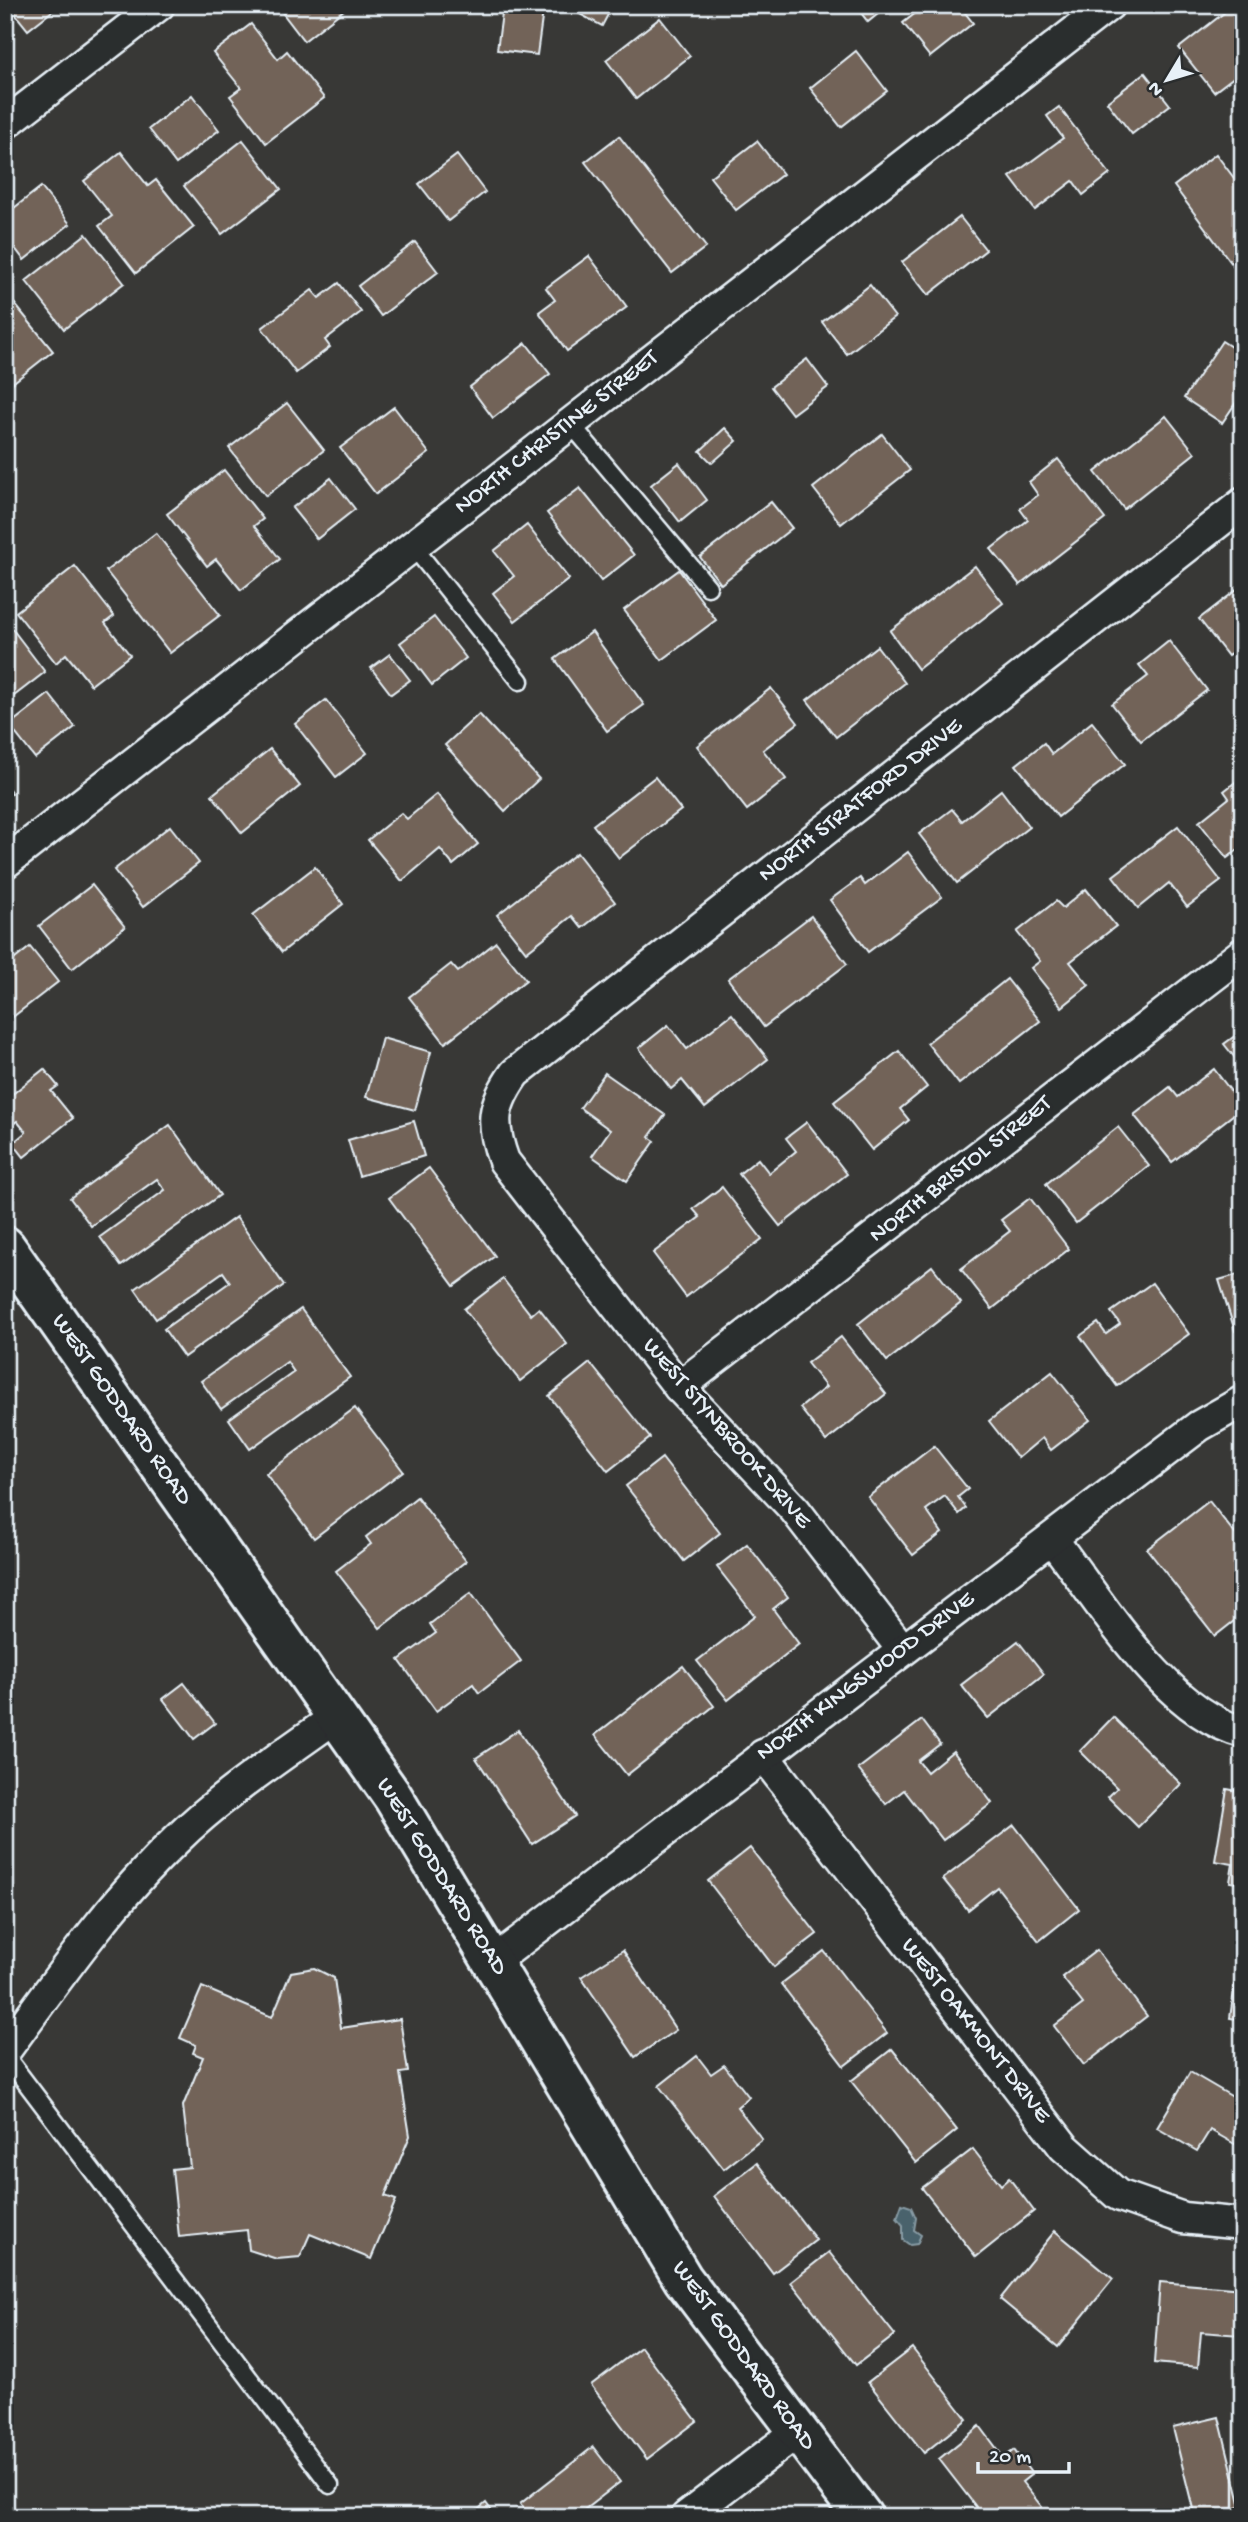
<svg xmlns="http://www.w3.org/2000/svg" width="1248" height="2522" viewBox="0 0 1248 2522" font-family="'Gochi Hand',sans-serif">
<rect width="100%" height="100%" fill="#383836"/>
<filter id="ink" filterUnits="userSpaceOnUse"><feTurbulence type="fractalNoise" baseFrequency=".0143" numOctaves="2"/><feDisplacementMap in="SourceGraphic" scale="14" xChannelSelector="R" yChannelSelector="G"/><feConvolveMatrix kernelMatrix="1 2 1 2 8 2 1 2 1" color-interpolation-filters="sRGB"/></filter>
<g filter="url(#ink)">
<path fill="#48626c" stroke="#889ba4" stroke-width="2" d="M902 2204 911 2207 916 2218 914 2230 921 2235 917 2244 910 2245 903 2240V2225L897 2218Z"/>
<g fill="#726458" stroke="#e8f1f8" stroke-width="2">
<path d="M8 5H60L28 30Z"/>
<path d="M289 5H350L304 41 281 11Z"/>
<path d="M563 5H613L602 26Z"/>
<path d="M855 5H889L868 22Z"/>
<path d="M926 5H959L973 23 930 57 903 23Z"/>
<path d="M1234 5H1243V70L1214 92 1179 48Z"/>
<path d="M503 6 543 11 537 55 497 50Z"/>
<path d="M660 18 690 56 636 99 606 60Z"/>
<path d="M251 24 278 59 287 51 324 98 266 143 230 96 241 88 213 53Z"/>
<path d="M856 51 887 91 841 127 810 88Z"/>
<path d="M1145 73 1170 105 1132 134 1107 102Z"/>
<path d="M192 95 219 130 176 164 149 129Z"/>
<path d="M1059 107 1110 174 1083 195 1073 181 1035 210 1010 177 1063 138 1047 116Z"/>
<path d="M619 136 706 247 672 273 585 162Z"/>
<path d="M243 140 281 189 222 234 184 186Z"/>
<path d="M757 141 783 174 736 210 710 177Z"/>
<path d="M121 152 148 186 156 180 194 227 136 273 99 226 112 216 84 181Z"/>
<path d="M1216 154 1243 190V263L1235 268 1174 186Z"/>
<path d="M457 155 485 192 448 221 419 184Z"/>
<path d="M41 187 70 224 24 260 5 235V215Z"/>
<path d="M960 217 986 250 928 295 902 262Z"/>
<path d="M86 234 124 283 64 329 26 281Z"/>
<path d="M415 242 438 272 381 316 358 286Z"/>
<path d="M589 256 627 307 567 351 539 312 555 300 546 288Z"/>
<path d="M339 283 361 312 325 340 330 347 296 373 262 328 312 290 319 298Z"/>
<path d="M870 285 895 317 847 354 822 322Z"/>
<path d="M5 292 53 351 5 389Z"/>
<path d="M1243 339V392L1222 423 1184 398 1222 341 1236 350Z"/>
<path d="M526 343 550 374 493 418 470 387Z"/>
<path d="M807 359 828 387 792 414 771 387Z"/>
<path d="M287 403 324 450 266 496 229 448Z"/>
<path d="M394 407 429 453 376 494 340 448Z"/>
<path d="M1166 416 1195 453 1124 509 1095 472Z"/>
<path d="M725 428 737 441 712 463 700 451Z"/>
<path d="M882 434 910 470 841 524 813 488Z"/>
<path d="M1058 459 1105 519 1020 585 991 549 1028 520 1020 509 1038 495 1029 482Z"/>
<path d="M679 463 707 500 680 522 651 485Z"/>
<path d="M224 470 263 519 254 526 280 559 241 590 216 559 207 566 167 514Z"/>
<path d="M331 478 355 509 317 539 292 508Z"/>
<path d="M580 488 634 555 601 581 547 513Z"/>
<path d="M771 502 792 528 721 584 700 557Z"/>
<path d="M527 525 569 579 515 621 493 593 514 576 494 551Z"/>
<path d="M156 533 220 615 170 653 106 571Z"/>
<path d="M75 566 114 616 105 623 130 655 91 685 66 654 56 663 16 612Z"/>
<path d="M975 566 1003 603 918 669 890 631Z"/>
<path d="M679 570 716 620 662 660 624 610Z"/>
<path d="M1243 585V644L1228 656 1199 619Z"/>
<path d="M434 617 466 658 432 685 400 643Z"/>
<path d="M7 622 45 672 5 703V623Z"/>
<path d="M592 632 644 705 607 731 555 659Z"/>
<path d="M1169 641 1207 690 1141 741 1112 704 1148 676 1139 665Z"/>
<path d="M877 646 905 683 836 737 807 700Z"/>
<path d="M390 654 410 680 391 694 371 668Z"/>
<path d="M771 688 798 723 763 750 786 779 747 810 697 746Z"/>
<path d="M49 694 75 727 35 758 9 725Z"/>
<path d="M326 700 367 753 336 777 295 724Z"/>
<path d="M479 714 539 779 505 811 445 745Z"/>
<path d="M1092 722 1125 764 1058 817 1016 765 1044 743 1052 754Z"/>
<path d="M270 749 300 786 242 833 212 795Z"/>
<path d="M1243 776V846L1227 858 1199 822 1229 798 1224 791Z"/>
<path d="M655 777 681 810 619 858 593 825Z"/>
<path d="M5 784 12 793 5 799Z"/>
<path d="M1001 790 1029 827 957 883 919 834 952 809 962 821Z"/>
<path d="M437 794 478 844 453 865 440 849 402 881 368 840 401 813 407 819Z"/>
<path d="M170 826 199 863 143 907 114 870Z"/>
<path d="M1178 826 1221 881 1187 907 1169 883 1138 908 1113 876Z"/>
<path d="M908 852 942 897 868 952 830 900 860 878 865 885Z"/>
<path d="M577 853 615 902 582 928 572 916 526 952 497 915Z"/>
<path d="M315 867 343 904 282 952 253 915Z"/>
<path d="M92 885 125 927 72 969 39 926Z"/>
<path d="M1086 889 1116 926 1070 962 1089 985 1062 1007 1031 968 1040 961 1017 932 1056 901 1063 908Z"/>
<path d="M811 916 847 964 764 1027 728 979Z"/>
<path d="M496 942 526 980 445 1043 409 997 451 964 458 972Z"/>
<path d="M30 947 58 982 5 1023V967Z"/>
<path d="M1007 979 1040 1021 959 1084 927 1043Z"/>
<path d="M732 1014 768 1059 705 1108 682 1080 671 1089 639 1048 668 1025 687 1049Z"/>
<path d="M1243 1030V1068L1224 1044Z"/>
<path d="M382 1038 431 1052 415 1110 366 1097Z"/>
<path d="M899 1051 927 1087 900 1109 909 1120 872 1150 834 1102Z"/>
<path d="M44 1069 58 1086 51 1091 73 1118 24 1157 13 1143 26 1132 17 1121 5 1130V1100Z"/>
<path d="M1214 1069 1243 1107 1172 1162 1134 1115 1170 1087 1178 1097Z"/>
<path d="M605 1073 665 1115 649 1137 655 1141 627 1181 592 1156 610 1130 580 1108Z"/>
<path d="M414 1121 424 1156 359 1176 348 1140Z"/>
<path d="M807 1122 847 1174 780 1226 739 1174 758 1159 769 1173 796 1151 786 1138Z"/>
<path d="M170 1125 220 1195 121 1266 100 1237 165 1190 157 1179 91 1226 70 1198Z"/>
<path d="M1118 1127 1149 1166 1076 1223 1046 1184Z"/>
<path d="M429 1168 495 1256 454 1286 389 1198Z"/>
<path d="M722 1187 762 1239 686 1297 653 1253 700 1217 693 1209Z"/>
<path d="M1030 1198 1069 1249 992 1309 961 1269 1010 1231 1001 1220Z"/>
<path d="M236 1217 284 1285 184 1357 164 1329 230 1282 223 1272 156 1319 135 1289Z"/>
<path d="M932 1266 961 1303 887 1361 858 1324Z"/>
<path d="M1243 1273V1329L1235 1331 1219 1280Z"/>
<path d="M503 1279 531 1315 539 1308 567 1344 520 1381 464 1309Z"/>
<path d="M1152 1283 1189 1334 1117 1386 1080 1336 1098 1323 1106 1334 1120 1324 1111 1312Z"/>
<path d="M301 1309 350 1377 250 1449 229 1419 294 1372 287 1362 221 1409 201 1381Z"/>
<path d="M841 1337 886 1394 826 1441 800 1408 826 1387 807 1363Z"/>
<path d="M590 1363 650 1438 608 1471 549 1396Z"/>
<path d="M1052 1372 1090 1420 1051 1450 1042 1438 1018 1458 989 1421Z"/>
<path d="M355 1408 403 1471 314 1538 266 1474Z"/>
<path d="M934 1446 968 1489 958 1497 966 1508 959 1514 945 1496 926 1510 942 1533 913 1555 868 1497Z"/>
<path d="M662 1458 720 1533 684 1561 626 1486Z"/>
<path d="M417 1497 466 1561 380 1628 336 1571 371 1544 366 1537Z"/>
<path d="M1209 1501 1243 1544V1570L1236 1575 1243 1583V1614L1215 1636 1147 1549Z"/>
<path d="M747 1544 788 1597 773 1609 799 1644 728 1700 697 1661 755 1616 717 1567Z"/>
<path d="M471 1593 521 1661 479 1693 473 1684 436 1711 399 1660 436 1633 430 1624Z"/>
<path d="M1018 1641 1044 1674 988 1718 961 1685Z"/>
<path d="M683 1666 714 1706 627 1775 595 1735Z"/>
<path d="M184 1683 215 1723 194 1739 163 1699Z"/>
<path d="M1113 1717 1181 1784 1138 1827 1108 1797 1117 1788 1080 1751Z"/>
<path d="M922 1720 940 1744 918 1761 927 1772 953 1751 992 1803 943 1840 904 1790 886 1804 858 1769Z"/>
<path d="M518 1730 575 1816 532 1844 476 1758Z"/>
<path d="M1227 1789 1243 1792V1884L1230 1882 1233 1864 1215 1861Z"/>
<path d="M1014 1825 1079 1909 1039 1941 997 1887 968 1910 943 1879Z"/>
<path d="M750 1848 817 1934 774 1967 708 1881Z"/>
<path d="M1243 1930V2020L1230 2018Z"/>
<path d="M623 1950 676 2030 635 2057 581 1977Z"/>
<path d="M1097 1950 1147 2016 1084 2065 1054 2026 1083 2004 1062 1977Z"/>
<path d="M824 1951 887 2033 844 2066 781 1984Z"/>
<path d="M314 1968 334 1978 341 2028 400 2019 408 2072 400 2073 410 2136 385 2196 396 2200 371 2259 310 2234 300 2257 277 2259 249 2250 247 2230 179 2237 172 2169 190 2167 183 2106 203 2057 193 2053 196 2045 180 2038 202 1987 272 2017 291 1972Z"/>
<path d="M892 2049 957 2130 916 2163 851 2081Z"/>
<path d="M697 2056 711 2074 724 2065 749 2097 737 2107 762 2139 724 2169 659 2086Z"/>
<path d="M1190 2072 1243 2103V2142L1240 2147 1210 2130 1197 2151 1157 2128Z"/>
<path d="M973 2149 1001 2185 1009 2178 1034 2211 976 2257 922 2188Z"/>
<path d="M757 2163 816 2240 773 2273 714 2196Z"/>
<path d="M1055 2231 1113 2279 1058 2347 1000 2299Z"/>
<path d="M829 2252 895 2335 856 2365 791 2282Z"/>
<path d="M1160 2282 1243 2289 1240 2335 1201 2332 1198 2367 1154 2363Z"/>
<path d="M641 2347 697 2421 647 2459 591 2385Z"/>
<path d="M912 2348 967 2419 924 2453 868 2382Z"/>
<path d="M1219 2417 1241 2507 1195 2517 1173 2428Z"/>
<path d="M980 2426 1004 2458 1014 2450 1032 2474 1022 2482 1042 2507 1029 2517H984L939 2459Z"/>
<path d="M593 2447 620 2482 575 2517H530L520 2504Z"/>
<path d="M486 2503 496 2517H469Z"/>
</g>
<g fill="none" stroke-linecap="round" stroke-linejoin="round">
<defs>
<g id="service">
<path d="M570 423 708 587"/>
<path d="M412 545 520 681"/>
<path d="M5 2055 330 2485"/>
</g>
<g id="minor">
<path d="M5 124 159 5"/>
<path d="M5 863 1109 5"/>
<path d="M679 1387 1243 953"/>
<path d="M1052 1539C1100 1601 1166 1713 1243 1732"/>
<path d="M902 1649 795 1510 679 1387 504 1161C490 1123 492 1105 515 1073L1243 503"/>
<path d="M763 1755 1064 2147 1118 2195 1183 2218 1243 2224"/>
<path d="M494 1961 1199 1426 1243 1401"/>
<path d="M5 2051C59 1977 110 1903 176 1840 224 1793 282 1756 337 1716"/>
<path d="M686 2517 797 2432"/>
</g>
<path id="tertiary" d="M5 1246 393 1797 683 2279 863 2517"/>
</defs>
<use href="#service" stroke="#e8f1f8" stroke-width="21"/>
<use href="#minor" stroke="#e8f1f8" stroke-width="35"/>
<use href="#tertiary" stroke="#e8f1f8" stroke-width="44"/>
<use href="#service" stroke="#2a2d2e" stroke-width="16"/>
<use href="#minor" stroke="#2a2d2e" stroke-width="30"/>
<use href="#tertiary" stroke="#2a2d2e" stroke-width="38"/>
</g>
</g>
<g text-anchor="middle" dominant-baseline="central" stroke-width="6" stroke-linejoin="round" paint-order="stroke">
<g font-size="24" fill="#e8f1f8" stroke="#2a2d2e">
<text transform="translate(557 433) rotate(-38)">NORTH CHRISTINE STREET</text>
<text transform="translate(861 801) rotate(-38)">NORTH STRATFORD DRIVE</text>
<text transform="translate(961 1170) rotate(-38)">NORTH BRISTOL STREET</text>
<text transform="translate(121 1410) rotate(55)">WEST GODDARD ROAD</text>
<text transform="translate(726 1434) rotate(49)">WEST STYNBROOK DRIVE</text>
<text transform="translate(866 1677) rotate(-37)">NORTH KINGSWOOD DRIVE</text>
<text transform="translate(441 1877) rotate(58)">WEST GODDARD ROAD</text>
<text transform="translate(975 2031) rotate(52)">WEST OAKMONT DRIVE</text>
<text transform="translate(743 2356) rotate(54)">WEST GODDARD ROAD</text>
</g>
</g>
<rect width="1248" height="2522" fill="none" stroke="#2a2d2e" stroke-width="28"/>
<rect x="14" y="14" width="1220" height="2494" fill="none" stroke="#e8f1f8" stroke-width="2.5" filter="url(#ink)"/>
<g transform="translate(1167 80) rotate(232)" stroke="#2a2d2e" stroke-width="5" paint-order="stroke">
<path d="M0-5L12 26L0 18L-12 26Z" fill="#e8f1f8"/>
<text y="-10" font-size="19" font-weight="bold" text-anchor="middle" fill="#e8f1f8">N</text>
</g>
<path d="M978 2462v10h91v-10" fill="none" stroke="#e8f1f8" stroke-width="3.5"/>
<text x="989" y="2462" font-size="21" fill="#e8f1f8" stroke="#2a2d2e" stroke-width="5" paint-order="stroke">20 m</text>
</svg>
